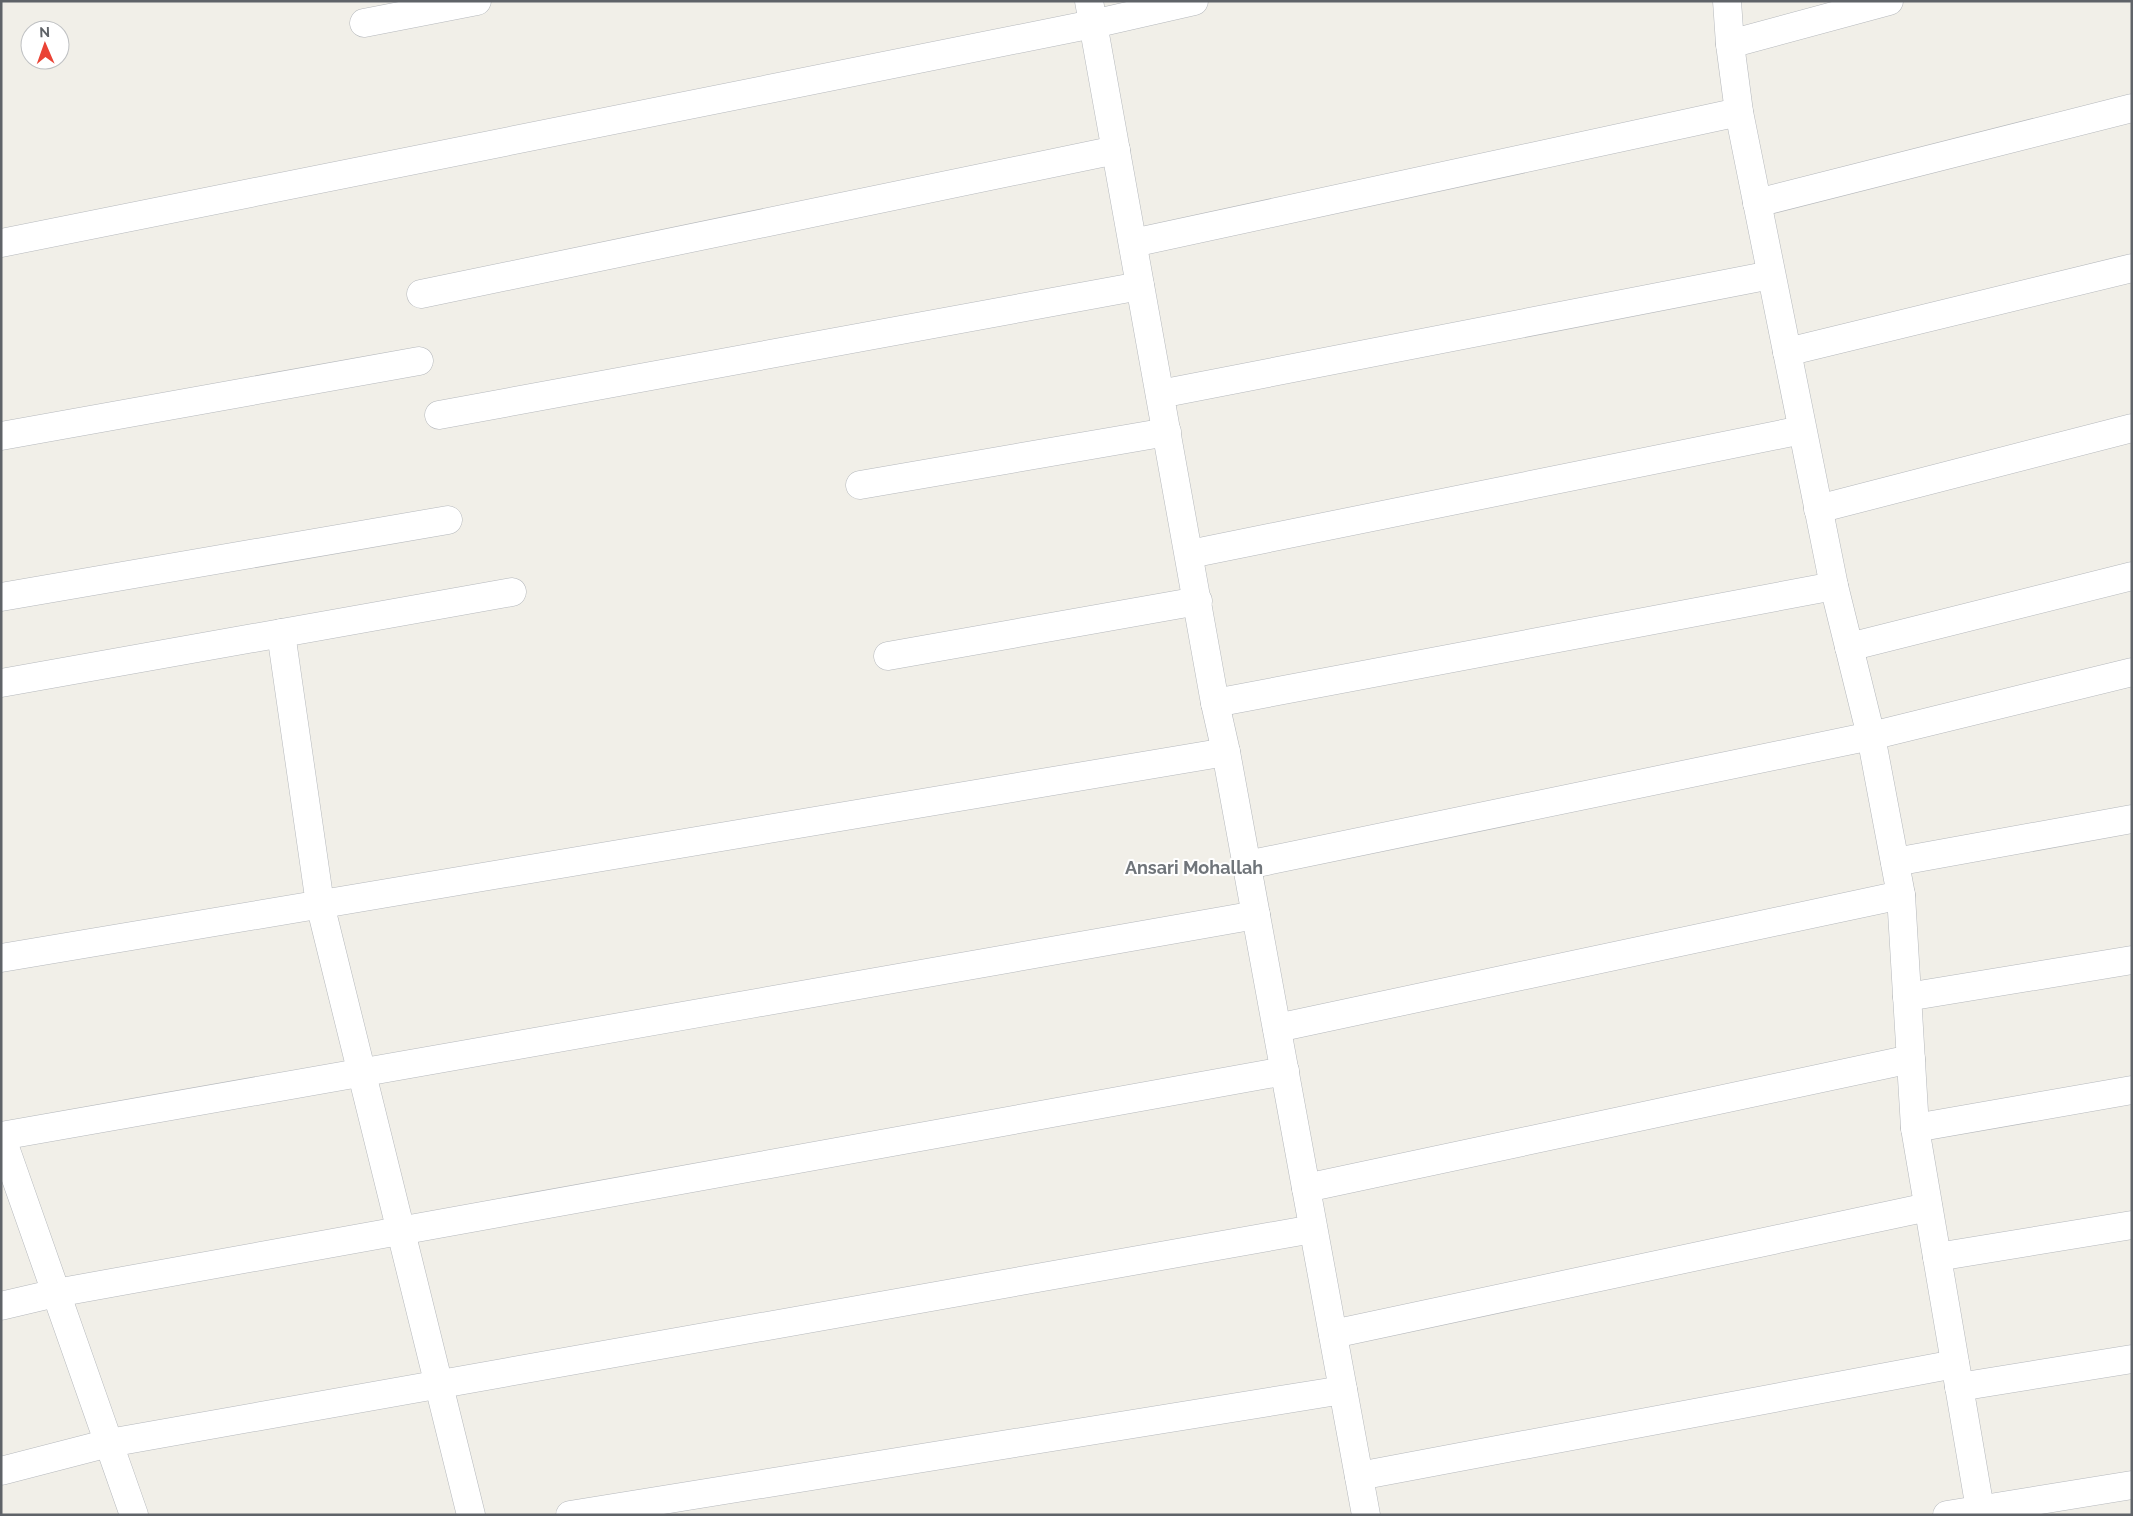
<svg xmlns="http://www.w3.org/2000/svg" width="2133" height="1516" viewBox="0 0 2133 1516" font-family="Raleway,sans-serif">
<rect width="100%" height="100%" fill="#f1efe8"/>
<g fill="none" stroke-linecap="round" stroke-linejoin="round">
<defs>
<g id="minor">
<path d="M1089 1 1215 703 1226 752 1366 1515"/>
<path d="M1727 1 1730 44 1739 112 1834 586 1871 736 1901 895 1915 1128 1981 1515"/>
<path d="M364 23 477 1"/>
<path d="M1730 44 1889 1"/>
<path d="M1757 203 2132 108"/>
<path d="M1 243 1093 24 1194 1"/>
<path d="M1133 243 1739 112"/>
<path d="M421 294 1116 150"/>
<path d="M1787 352 2132 268"/>
<path d="M1160 394 1771 275"/>
<path d="M439 415 1140 286"/>
<path d="M1 436 419 361"/>
<path d="M860 485 1167 432"/>
<path d="M1818 509 2132 428"/>
<path d="M1190 554 1802 430"/>
<path d="M1 597 448 520"/>
<path d="M281 633 320 904 471 1515"/>
<path d="M1849 647 2132 576"/>
<path d="M888 656 1198 601"/>
<path d="M1 683 512 592"/>
<path d="M1215 703 1834 586"/>
<path d="M1895 862 2132 819"/>
<path d="M1247 865 1871 736 2132 672"/>
<path d="M1 958 1226 752"/>
<path d="M1907 997 2132 960"/>
<path d="M1277 1028 1901 895"/>
<path d="M1915 1128 2132 1090"/>
<path d="M1 1136 1256 915"/>
<path d="M1 1136 134 1515"/>
<path d="M1306 1188 1911 1059"/>
<path d="M1937 1257 2132 1225"/>
<path d="M1 1306 56 1293 1285 1071"/>
<path d="M1333 1334 1928 1207"/>
<path d="M1959 1387 2132 1359"/>
<path d="M1 1471 109 1443 1313 1229"/>
<path d="M1359 1476 1955 1364"/>
<path d="M570 1515 1343 1390"/>
<path d="M1947 1515 2132 1485"/>
</g>
</defs>
<use href="#minor" stroke="#b5b8bc" stroke-width="29"/>
<use href="#minor" stroke="#fff" stroke-width="28"/>
</g>
<g text-anchor="middle" dominant-baseline="central" stroke-width="4" stroke-linejoin="round" paint-order="stroke">
<g font-size="18" font-weight="bold" fill="#70757a" stroke="#fff">
<text x="1194" y="867">Ansari Mohallah</text>
</g>
</g>
<rect width="2133" height="1516" fill="none" stroke="#5f6368" stroke-width="5"/>
<g transform="translate(45 45) rotate(358)"><circle r="24" fill="#ffffff" stroke="#bfc1c3"/>
<path d="M0-4L9 19L0 12L-9 19Z" fill="#ea4335"/>
<text y="-8" font-size="14" font-weight="bold" text-anchor="middle" fill="#5f6368">N</text>
</g>
</svg>
